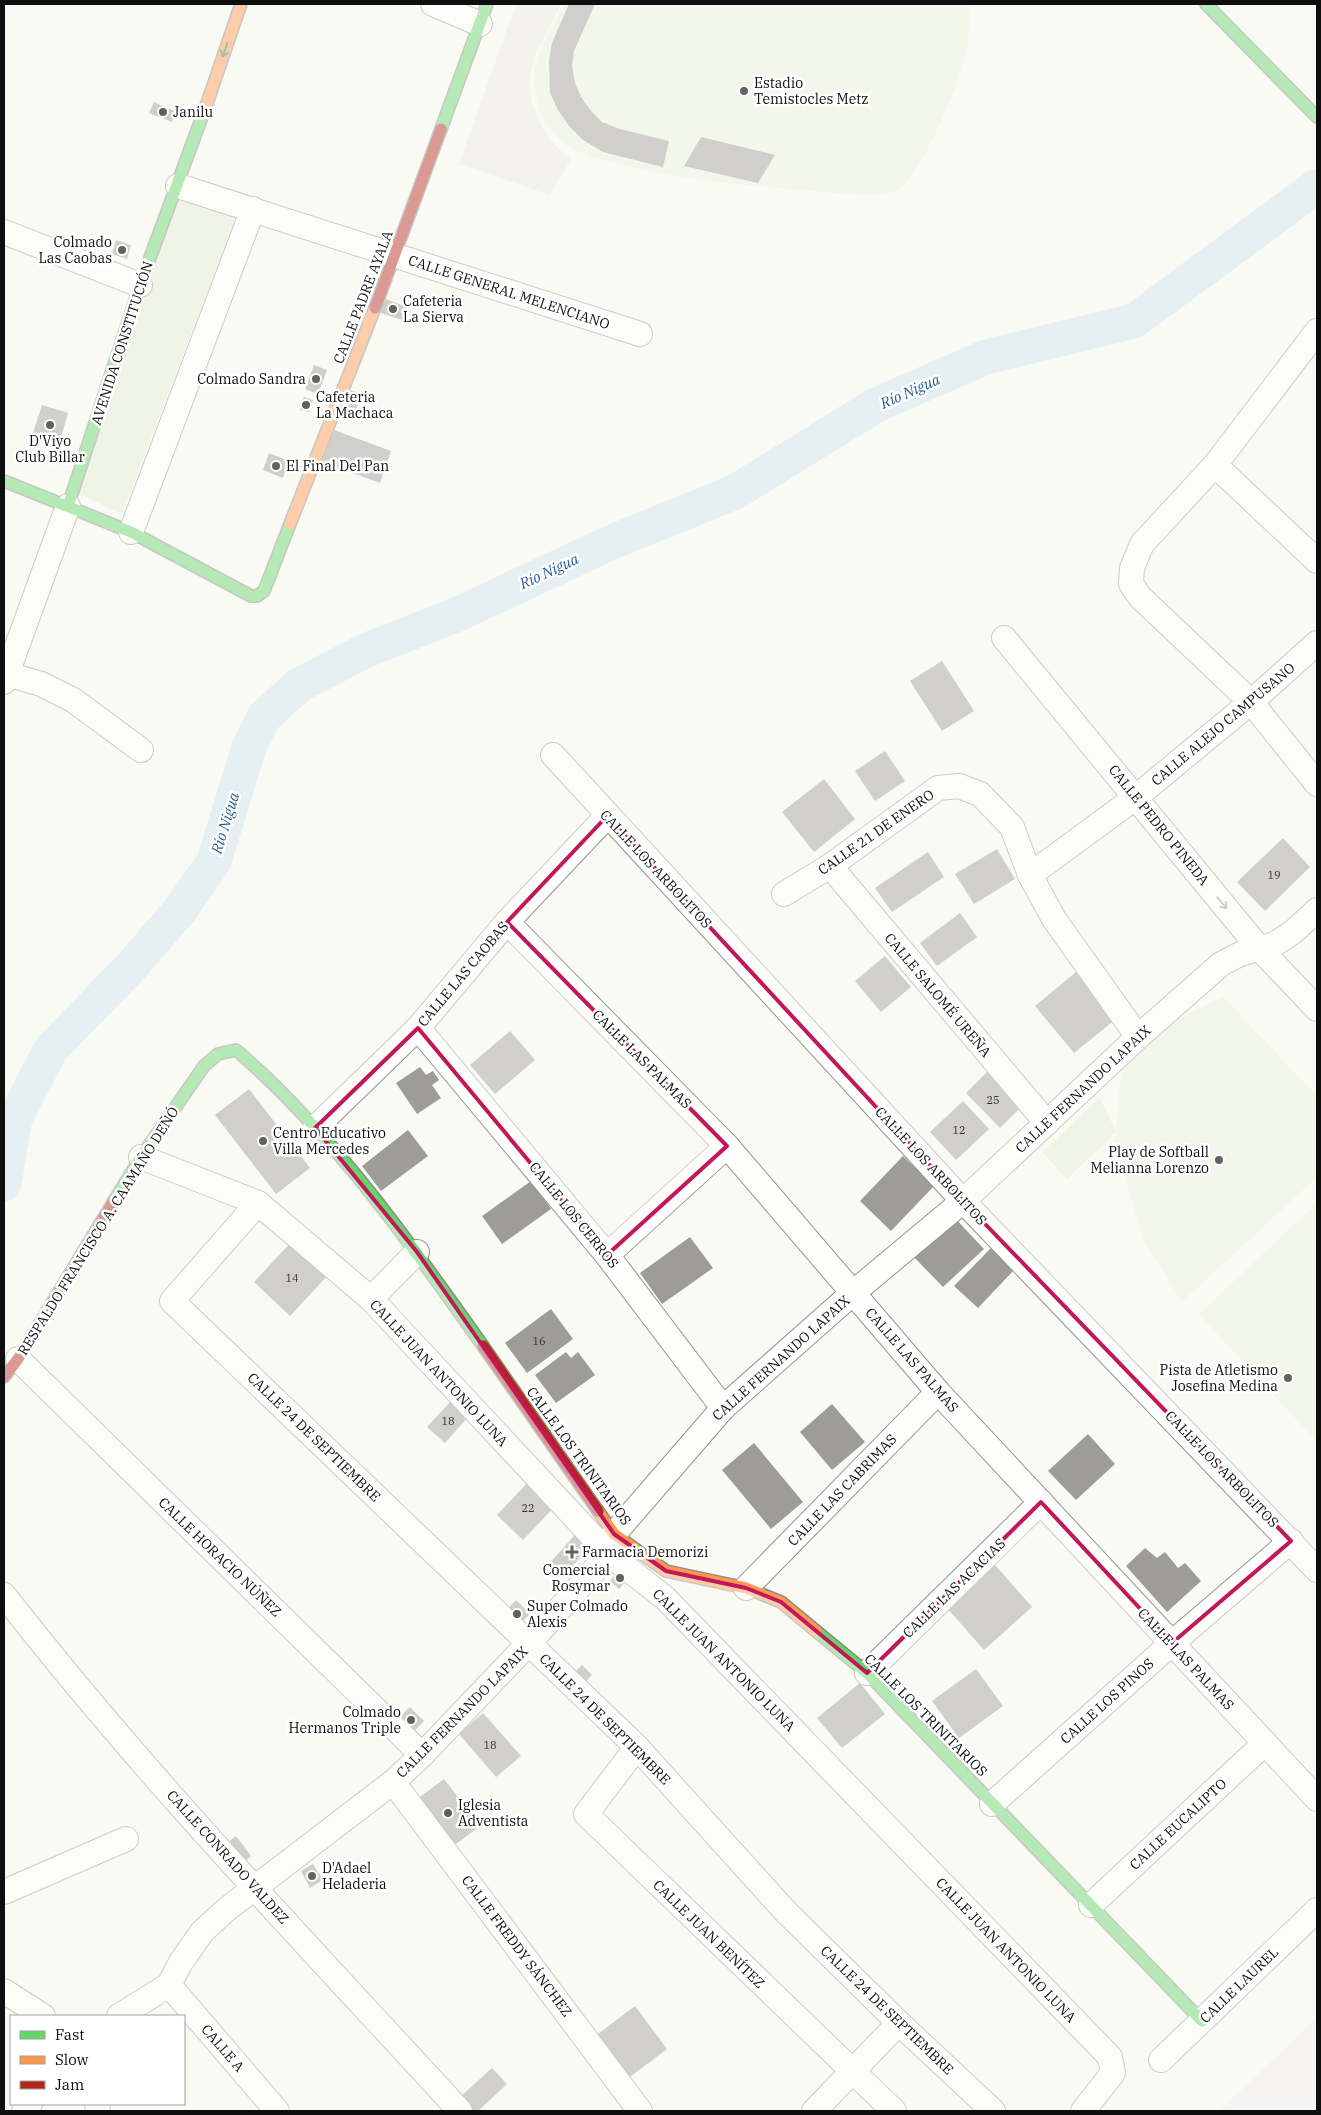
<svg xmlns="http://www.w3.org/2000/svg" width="1321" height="2115" viewBox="0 0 1321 2115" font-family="'IBM Plex Serif',serif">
<rect width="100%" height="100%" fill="#fafaf4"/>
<path fill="#f2eef0" d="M1317 2018V2111H1219Z"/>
<g fill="#e2eed6">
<path d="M178 196 237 214 122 514 77 493Z"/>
<path d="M1100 1098 1116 1132 1067 1179 1042 1152Z"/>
</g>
<g fill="#ecf2e0">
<path d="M565 4H969C970 25 969 48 962 68 954 96 919 179 895 191 884 197 871 195 860 195 784 188 706 184 631 167 610 162 586 158 567 145 546 131 534 105 534 80 533 54 554 26 565 4Z"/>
<path d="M1223 997 1317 1096V1177L1182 1302 1143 1239 1115 1144 1121 1071 1163 1026Z"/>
<path d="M1317 1203V1442L1199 1314Z"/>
</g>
<path fill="#eae9e0" d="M516 4H561L535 54 529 80 532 104 542 127 558 149 571 159 550 195 459 164Z"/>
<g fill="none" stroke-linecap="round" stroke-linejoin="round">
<path stroke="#cfe2f0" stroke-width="35" d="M4 1184 15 1118 51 1049 129 969 181 909 214 861 249 747 264 717 299 685 367 650 456 615 612 542 735 492 876 405 986 357 1134 321 1317 186"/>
</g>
<g fill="#9e9c99">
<path d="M569 4H595L574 51 572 66 575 83 581 97 591 111 602 122 620 129 669 141 663 167 603 152 583 140 569 126 558 110 550 93 549 60 552 43Z"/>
<path d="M154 102 176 112 172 122 149 113Z"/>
<path d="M701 137 775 155 758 183 684 166Z"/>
<path d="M116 240 131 245 127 259 112 254Z"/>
<path d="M383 298 407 307 402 320 378 312Z"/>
<path d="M314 365 327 370 318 394 305 389Z"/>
<path d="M351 390 362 394 355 412 345 408Z"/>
<path d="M304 397 313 400 309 412 300 410Z"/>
<path d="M42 405 68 413 59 444 32 436Z"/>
<path d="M334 430 391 451 380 483 322 462Z"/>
<path d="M269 453 289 461 283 478 263 470Z"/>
<path d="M942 661 974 711 942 731 910 681Z"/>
<path d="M885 751 905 781 875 801 855 771Z"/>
<path d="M824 779 855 819 814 852 782 812Z"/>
<path d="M1283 838 1310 867 1265 911 1237 882Z"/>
<path d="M997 849 1015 879 974 904 955 874Z"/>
<path d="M928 852 944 877 892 912 875 888Z"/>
<path d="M960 913 977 937 937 966 920 943Z"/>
<path d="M885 956 911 987 881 1012 855 981Z"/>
<path d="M1076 972 1116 1019 1074 1053 1035 1006Z"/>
<path d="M510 1031 535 1060 495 1094 470 1065Z"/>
<path d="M420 1067 426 1075 433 1071 439 1080 432 1085 441 1098 417 1114 396 1083Z"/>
<path d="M987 1072 1021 1107 1000 1128 966 1093Z"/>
<path d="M249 1089 310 1168 276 1194 215 1115Z"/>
<path d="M963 1101 989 1129 956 1160 930 1132Z"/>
<path d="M408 1130 428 1156 381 1191 362 1166Z"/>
<path d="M903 1156 934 1186 891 1231 860 1201Z"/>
<path d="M531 1181 551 1209 502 1244 482 1216Z"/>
<path d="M951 1214 984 1249 943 1287 910 1253Z"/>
<path d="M690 1237 713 1268 662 1304 640 1273Z"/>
<path d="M293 1240 330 1273 290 1316 254 1282Z"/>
<path d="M991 1248 1014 1270 978 1308 954 1286Z"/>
<path d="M551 1309 573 1339 527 1373 505 1343Z"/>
<path d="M566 1352 571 1358 578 1352 595 1375 556 1403 535 1375Z"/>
<path d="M452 1400 469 1416 445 1443 427 1427Z"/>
<path d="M832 1404 865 1442 832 1470 800 1432Z"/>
<path d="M1088 1434 1115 1464 1076 1500 1048 1471Z"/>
<path d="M754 1443 803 1502 771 1529 722 1470Z"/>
<path d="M533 1477 559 1502 523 1540 497 1515Z"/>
<path d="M581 1528 595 1540 563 1577 549 1564Z"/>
<path d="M1145 1548 1157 1558 1165 1552 1178 1568 1185 1563 1201 1581 1167 1612 1126 1566Z"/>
<path d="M995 1565 1032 1607 984 1650 947 1608Z"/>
<path d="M621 1568 630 1576 619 1589 610 1581Z"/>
<path d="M516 1600 530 1614 517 1627 504 1613Z"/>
<path d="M582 1665 592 1675 578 1690 567 1680Z"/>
<path d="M976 1669 1003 1706 959 1738 932 1701Z"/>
<path d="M860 1683 885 1714 842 1748 817 1718Z"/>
<path d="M410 1707 424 1721 411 1734 397 1719Z"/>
<path d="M483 1713 521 1756 496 1777 459 1734Z"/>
<path d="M444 1779 480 1826 452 1847 416 1800Z"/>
<path d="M236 1836 251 1856 243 1863 228 1842Z"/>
<path d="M313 1864 323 1880 310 1888 301 1871Z"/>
<path d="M635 2006 667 2049 622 2083 590 2040Z"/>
<path d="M492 2068 507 2084 478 2111H472L459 2098Z"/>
</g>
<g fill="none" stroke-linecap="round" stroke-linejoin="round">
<defs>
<g id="street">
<path d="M433 4 480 24"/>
<path d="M178 186 640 334"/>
<path d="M4 232 140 285"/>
<path d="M1317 331 1215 465 1142 544 1132 568 1131 584 1140 597 1251 702 1317 784"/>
<path d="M1215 465 1317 561"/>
<path d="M131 532 253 209"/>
<path d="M1004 638 1259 948 1317 1009"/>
<path d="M7 674 41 684 73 700 141 750"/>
<path d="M4 682 68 506"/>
<path d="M553 755 963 1201 1317 1570"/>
<path d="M830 866 1047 1123"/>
<path d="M1030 875 1136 797 1251 702 1317 643"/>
<path d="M784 894 830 866 938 788 959 786 980 794 1012 827 1030 875 1054 919 1138 1037"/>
<path d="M507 922 727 1146 938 1392 1317 1799"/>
<path d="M418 1028 607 1255 723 1408"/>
<path d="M315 1128 418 1028 507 922 607 816"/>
<path d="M141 1157 258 1203 371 1299 609 1554 665 1598 1110 2057 1113 2073 1083 2111"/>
<path d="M258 1203 172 1301 637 1747 786 1912 899 2023 993 2111"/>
<path d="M607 1255 727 1146"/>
<path d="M371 1299 417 1252"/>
<path d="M18 1359 422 1755"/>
<path d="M746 1588 938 1392"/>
<path d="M4 1595C145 1776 305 1942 460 2111"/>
<path d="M867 1673 1041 1502"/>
<path d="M637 1747 586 1814 894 2111"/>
<path d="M393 1782 640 2111"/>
<path d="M992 1804 1172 1643 1291 1541"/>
<path d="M4 1892 126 1839"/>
<path d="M1091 1905 1265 1743"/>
<path d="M169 1985 277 2111"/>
<path d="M4 1991 43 2016"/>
<path d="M119 2016 169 1985 181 1962 202 1932 227 1909 393 1782 422 1755 529 1643 609 1554 614 1534 723 1408 854 1292 963 1201 1138 1037 1221 964 1240 954 1275 944 1293 932 1317 910"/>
<path d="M1161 2060 1317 1910"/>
<path d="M97 2104 98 2111"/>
<path d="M24 2111 30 2104"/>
<path d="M814 2111 899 2023"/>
</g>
<g id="fast">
<path d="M1206 4 1317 117"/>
<path d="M441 129 487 4"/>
<path d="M4 481 131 532 251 596H257L264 591 290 524"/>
<path d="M68 506 140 285 206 106"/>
<path d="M114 1201 141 1157 204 1066 218 1054 236 1050C331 1131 411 1244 483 1346"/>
<path d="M816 1631 867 1673 1202 2021"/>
</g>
<g id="slow">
<path d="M206 106 241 4"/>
<path d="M290 524 375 308"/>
<path d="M598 1511 614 1534 666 1571 746 1588 781 1602 816 1631"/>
</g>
<g id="jam">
<path d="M375 308 441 129"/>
<path d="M483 1346 598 1511"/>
<path d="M4 1377 18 1359 114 1201"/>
</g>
</defs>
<use href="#street" stroke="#949492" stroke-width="26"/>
<use href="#fast" stroke="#8b8b88" stroke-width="14"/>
<use href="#slow" stroke="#8b8b88" stroke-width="14"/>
<use href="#jam" stroke="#8b8b88" stroke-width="14"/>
<use href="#street" stroke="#fefefd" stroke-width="24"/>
<use href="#fast" stroke="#63d668" stroke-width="11"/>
<use href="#slow" stroke="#ff974d" stroke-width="11"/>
<use href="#jam" stroke="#b3261e" stroke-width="11"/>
</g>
<defs><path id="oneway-shaft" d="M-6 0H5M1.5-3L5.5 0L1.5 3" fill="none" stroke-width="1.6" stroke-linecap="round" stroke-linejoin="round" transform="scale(1.25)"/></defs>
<use stroke="#3d7c40" href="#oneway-shaft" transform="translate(225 50) rotate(109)"/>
<use stroke="#9e9e9d" href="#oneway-shaft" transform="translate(1222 903) rotate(51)"/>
<path d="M0 0H1321V2115H0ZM607 816 963 1201 1291 1541 1172 1643 1041 1502 867 1673 781 1602 746 1588 666 1571 614 1534 417 1252 315 1128 418 1028 607 1255 727 1146 507 922Z" fill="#fafaf4" fill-opacity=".55" fill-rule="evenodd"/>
<path fill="none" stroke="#c2185b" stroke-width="4" stroke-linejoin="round" d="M607 816 963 1201 1291 1541 1172 1643 1041 1502 867 1673 781 1602 746 1588 666 1571 614 1534 417 1252 315 1128 418 1028 607 1255 727 1146 507 922Z"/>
<g fill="#61615e" stroke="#fff" stroke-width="2">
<circle cx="744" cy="91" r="5"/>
<circle cx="163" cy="112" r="5"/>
<circle cx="122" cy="250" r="5"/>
<circle cx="393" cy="309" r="5"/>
<circle cx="316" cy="379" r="5"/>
<circle cx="306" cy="405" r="5"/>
<circle cx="50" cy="425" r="5"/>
<circle cx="276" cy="466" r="5"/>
<circle cx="263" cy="1141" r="5"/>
<circle cx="1219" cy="1160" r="5"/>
<circle cx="1288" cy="1378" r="5"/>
<path d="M569.5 1544.5h5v5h5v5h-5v5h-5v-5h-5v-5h5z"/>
<circle cx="620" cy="1578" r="5"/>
<circle cx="517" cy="1614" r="5"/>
<circle cx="411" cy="1720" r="5"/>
<circle cx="448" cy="1813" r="5"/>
<circle cx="312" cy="1876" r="5"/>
</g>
<g text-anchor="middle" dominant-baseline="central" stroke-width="5" stroke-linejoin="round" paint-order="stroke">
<g font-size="11" fill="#323231">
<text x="1274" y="875">19</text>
<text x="993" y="1100">25</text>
<text x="959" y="1130">12</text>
<text x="292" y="1278">14</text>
<text x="539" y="1341">16</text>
<text x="448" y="1421">18</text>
<text x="528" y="1508">22</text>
<text x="490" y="1745">18</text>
</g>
<g font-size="14" fill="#0e0e0e" stroke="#fff" text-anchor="start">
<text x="754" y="83">Estadio<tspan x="754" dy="16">Temistocles Metz</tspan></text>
<text x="173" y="112">Janilu</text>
<text x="112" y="242" text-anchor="end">Colmado<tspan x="112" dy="16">Las Caobas</tspan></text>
<text x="403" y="301">Cafeteria<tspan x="403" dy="16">La Sierva</tspan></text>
<text x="306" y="379" text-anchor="end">Colmado Sandra</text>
<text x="316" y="397">Cafeteria<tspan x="316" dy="16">La Machaca</tspan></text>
<text x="50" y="441" text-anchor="middle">D'Viyo<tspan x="50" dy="16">Club Billar</tspan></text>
<text x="286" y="466">El Final Del Pan</text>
<text x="273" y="1133">Centro Educativo<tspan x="273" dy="16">Villa Mercedes</tspan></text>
<text x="1209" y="1152" text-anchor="end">Play de Softball<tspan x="1209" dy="16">Melianna Lorenzo</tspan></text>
<text x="1278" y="1370" text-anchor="end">Pista de Atletismo<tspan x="1278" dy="16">Josefina Medina</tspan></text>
<text x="582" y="1552">Farmacia Demorizi</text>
<text x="610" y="1570" text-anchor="end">Comercial<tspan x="610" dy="16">Rosymar</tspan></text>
<text x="527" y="1606">Super Colmado<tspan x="527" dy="16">Alexis</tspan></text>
<text x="401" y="1712" text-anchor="end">Colmado<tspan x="401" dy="16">Hermanos Triple</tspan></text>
<text x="458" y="1805">Iglesia<tspan x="458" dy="16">Adventista</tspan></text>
<text x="322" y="1868">D'Adael<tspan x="322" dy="16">Heladeria</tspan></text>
</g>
<g font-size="14" fill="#0e0e0e" stroke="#fff">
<text transform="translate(509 292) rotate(18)">CALLE GENERAL MELENCIANO</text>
<text transform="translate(363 297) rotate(-69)">CALLE PADRE AYALA</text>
<text transform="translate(122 343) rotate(-72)">AVENIDA CONSTITUCIÓN</text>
<text transform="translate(1223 724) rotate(-40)">CALLE ALEJO CAMPUSANO</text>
<text transform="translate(1159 825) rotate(51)">CALLE PEDRO PINEDA</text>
<text transform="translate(876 832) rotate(-35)">CALLE 21 DE ENERO</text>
<text transform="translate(656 869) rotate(47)">CALLE LOS ARBOLITOS</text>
<text transform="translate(463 974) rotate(-50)">CALLE LAS CAOBAS</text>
<text transform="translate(938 995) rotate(50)">CALLE SALOMÉ UREÑA</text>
<text transform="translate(642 1059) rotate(45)">CALLE LAS PALMAS</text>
<text transform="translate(1083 1089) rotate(-43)">CALLE FERNANDO LAPAIX</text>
<text transform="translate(931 1166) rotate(47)">CALLE LOS ARBOLITOS</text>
<text transform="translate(574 1215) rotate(51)">CALLE LOS CERROS</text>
<text transform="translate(98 1231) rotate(-58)">RESPALDO FRANCISCO A. CAAMAÑO DEÑÓ</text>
<text transform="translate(781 1358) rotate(-42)">CALLE FERNANDO LAPAIX</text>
<text transform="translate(912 1360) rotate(49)">CALLE LAS PALMAS</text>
<text transform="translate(439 1373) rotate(47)">CALLE JUAN ANTONIO LUNA</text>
<text transform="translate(314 1437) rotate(44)">CALLE 24 DE SEPTIEMBRE</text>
<text transform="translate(579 1456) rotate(54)">CALLE LOS TRINITARIOS</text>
<text transform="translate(1222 1469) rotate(46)">CALLE LOS ARBOLITOS</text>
<text transform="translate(842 1490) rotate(-46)">CALLE LAS CABRIMAS</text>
<text transform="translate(220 1557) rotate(44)">CALLE HORACIO NÚÑEZ</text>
<text transform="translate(954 1588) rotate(-44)">CALLE LAS ACACIAS</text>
<text transform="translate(1186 1659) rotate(47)">CALLE LAS PALMAS</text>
<text transform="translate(724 1660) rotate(45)">CALLE JUAN ANTONIO LUNA</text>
<text transform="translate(1107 1701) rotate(-42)">CALLE LOS PINOS</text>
<text transform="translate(462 1712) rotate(-45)">CALLE FERNANDO LAPAIX</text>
<text transform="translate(926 1715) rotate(45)">CALLE LOS TRINITARIOS</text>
<text transform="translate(605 1719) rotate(45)">CALLE 24 DE SEPTIEMBRE</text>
<text transform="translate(1178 1824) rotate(-43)">CALLE EUCALIPTO</text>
<text transform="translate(228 1857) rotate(48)">CALLE CONRADO VALDEZ</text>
<text transform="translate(709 1934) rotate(44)">CALLE JUAN BENÍTEZ</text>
<text transform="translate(517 1946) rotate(53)">CALLE FREDDY SÁNCHEZ</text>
<text transform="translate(1006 1950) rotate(46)">CALLE JUAN ANTONIO LUNA</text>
<text transform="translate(1239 1985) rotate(-44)">CALLE LAUREL</text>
<text transform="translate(887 2010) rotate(44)">CALLE 24 DE SEPTIEMBRE</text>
<text transform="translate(223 2048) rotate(49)">CALLE A</text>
</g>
<g font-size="15" font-style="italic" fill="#275a91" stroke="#fff">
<text transform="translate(910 391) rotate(-24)">Río Nigua</text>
<text transform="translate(549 571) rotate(-25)">Río Nigua</text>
<text transform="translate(225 823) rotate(-73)">Río Nigua</text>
</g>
</g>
<rect width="1321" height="2115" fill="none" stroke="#0e0e0e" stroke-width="10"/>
<rect x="10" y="2015" width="175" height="90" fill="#ffffff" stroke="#9f9f9f"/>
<rect x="20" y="2031" width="25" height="8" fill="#63d668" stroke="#9f9f9f"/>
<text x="55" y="2040" font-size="15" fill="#0e0e0e">Fast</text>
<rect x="20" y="2056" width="25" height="8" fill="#ff974d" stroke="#9f9f9f"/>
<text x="55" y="2065" font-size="15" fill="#0e0e0e">Slow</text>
<rect x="20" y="2081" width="25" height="8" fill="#b3261e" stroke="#9f9f9f"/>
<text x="55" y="2090" font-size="15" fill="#0e0e0e">Jam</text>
</svg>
